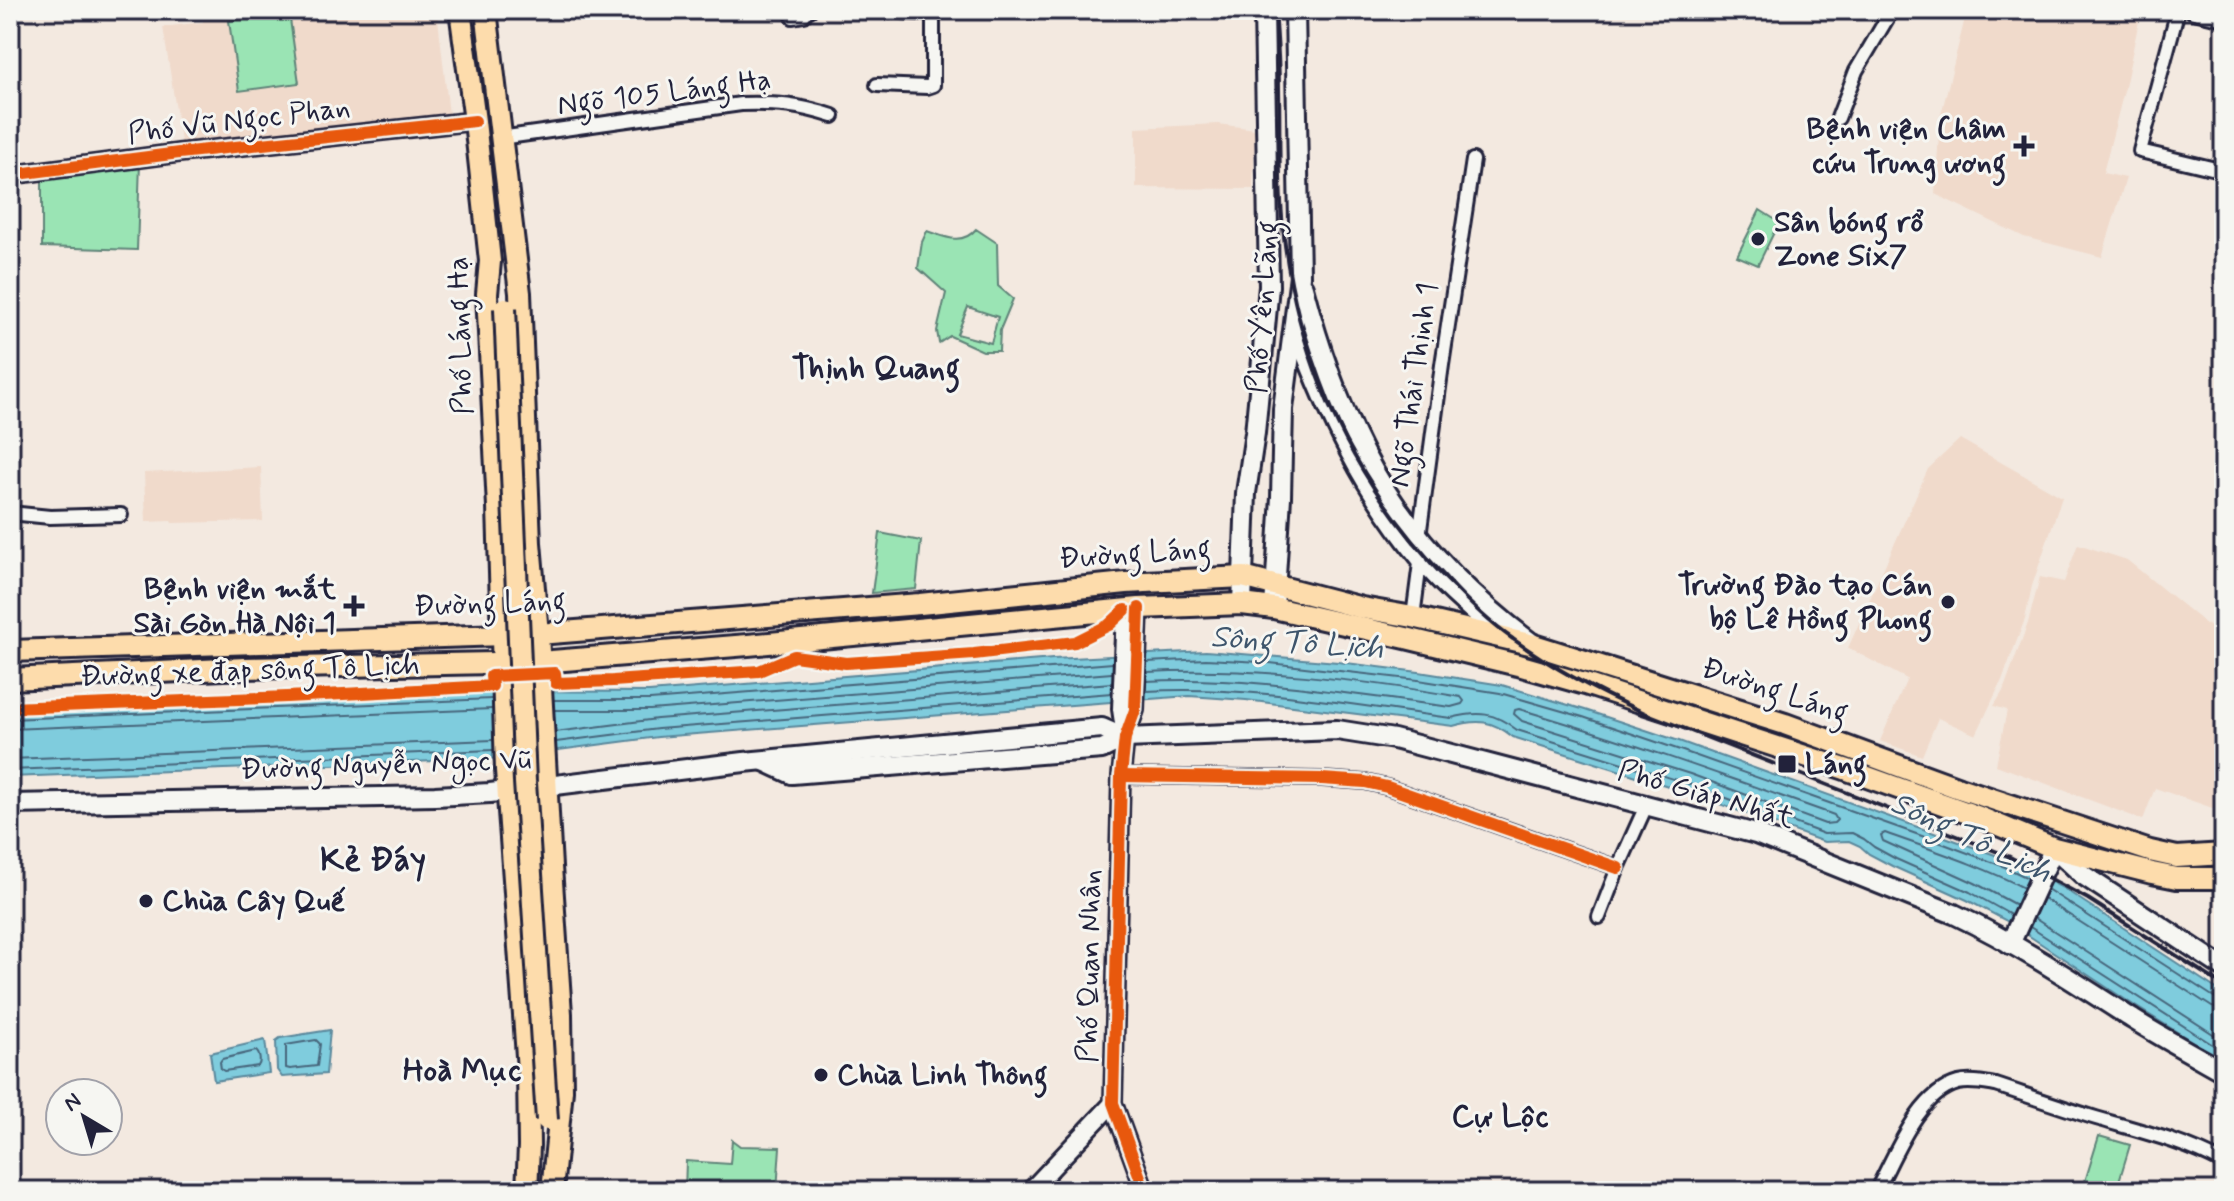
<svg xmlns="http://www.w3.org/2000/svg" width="2234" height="1201" viewBox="0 0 2234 1201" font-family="Mynerve,sans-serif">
<rect width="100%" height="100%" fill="#f3e9e0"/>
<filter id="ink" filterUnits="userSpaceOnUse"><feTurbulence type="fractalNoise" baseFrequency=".0125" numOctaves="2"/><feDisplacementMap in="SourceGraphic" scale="16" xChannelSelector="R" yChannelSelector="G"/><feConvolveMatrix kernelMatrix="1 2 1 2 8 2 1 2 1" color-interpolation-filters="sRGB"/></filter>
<g filter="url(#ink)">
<g fill="#f0dacb">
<path d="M202 10H437L449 114 305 132 181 142 163 27 203 22Z"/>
<path d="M1967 10H2118L2140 16 2125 87 2103 173 2126 178 2102 257 2024 237 1935 194 1940 119Z"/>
<path d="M1218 124 1255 129 1253 189 1136 188V128Z"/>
<path d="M1960 439 2062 497 2032 586 2025 619 2002 680 1976 735 1938 718 1922 756 1880 741 1907 679 1848 648 1928 469Z"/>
<path d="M261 467 263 521 172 523 171 521 146 522 144 473Z"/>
<path d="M2078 544 2127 560 2207 625 2224 634V812L2155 788 2143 820 1996 765 2007 710 1994 706 2003 691 2028 623 2040 577 2064 582Z"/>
</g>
<g fill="#9ae4b4" stroke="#5e8378" stroke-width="2" fill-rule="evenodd">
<path d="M289 12 299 83 239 91 229 21Z"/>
<path d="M140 163 137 250 42 247V178Z"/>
<path d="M1760 210 1779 222 1758 265 1737 256Z"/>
<path d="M976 229 997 243 998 286 1013 299 1000 330 999 351H983L950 336 939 343 937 331 946 293 918 268 922 242 927 231C945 237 962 246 976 229ZM968 307 998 317 991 343 957 334Z"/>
<path d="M880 533 921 541 916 589 872 593Z"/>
<path d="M2099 1136 2130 1145 2116 1191H2082Z"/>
<path d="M732 1140 740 1146 780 1147 777 1191H685L686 1161 730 1164Z"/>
</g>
<g fill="#7fccdd" stroke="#5a889c" stroke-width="2">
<path d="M1206 651 1338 662 1419 672 1502 685 1585 710 1679 741 2009 860 2063 888 2224 994V1061L2135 1006 2005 920 1967 900 1892 866 1869 854 1860 846 1849 841 1824 842 1684 791 1513 737C1492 720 1478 719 1453 726L1246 700 1189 696 658 737 489 759 10 777V711L481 691 649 692 1053 659Z"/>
<path d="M330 1030 326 1074 282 1077 277 1070 276 1041 280 1038Z"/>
<path d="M265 1040 269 1073 214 1081 210 1053Z"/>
</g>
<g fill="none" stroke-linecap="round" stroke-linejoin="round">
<g stroke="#47667c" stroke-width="2">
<path d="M1147 662 1206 659 1261 662 1418 680 1500 693 1583 717 1677 749 1936 841 2005 867 2028 878"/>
<path d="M1146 681C1248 675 1350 695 1451 707L1462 704 1464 701 1461 697C1357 679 1252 667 1147 672"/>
<path d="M1146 691C1248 685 1350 705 1451 718 1479 711 1494 712 1517 730L1686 783 1824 834 1852 833 1864 839 1874 847 1896 859 1970 892 2011 915"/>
<path d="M554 700H650L1113 663"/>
<path d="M1519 709C1625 740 1730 778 1834 815L1837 820 1834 823 1825 824 1690 774 1522 721 1514 714 1515 710Z"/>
<path d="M554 710H650L1112 673"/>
<path d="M10 719 492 699"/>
<path d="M10 729 492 709"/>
<path d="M555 732 657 719 1112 683"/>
<path d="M556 742 658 729 1112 693"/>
<path d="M10 759 493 740"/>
<path d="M10 770 493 750"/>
<path d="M2047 889 2217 999 2224 1000"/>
<path d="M2043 898 2212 1007 2224 1010"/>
<path d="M2016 905 1975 883 1883 841 1881 835 1885 833C1932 850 1980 865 2024 888"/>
<path d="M2034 918 2224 1041"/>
<path d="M2030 927 2224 1052"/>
<path d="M316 1040 320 1044 317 1066 290 1069 286 1068V1045Z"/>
<path d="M256 1051C260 1054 261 1063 258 1066L224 1071 221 1069 220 1062 222 1059Z"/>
</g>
<defs>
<g id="minor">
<path d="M871 10 933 14V85L927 87 877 85"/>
<path d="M2178 10 2140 151 2224 171"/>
<path d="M793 17 804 15 807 10H810"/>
<path d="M1838 118 1856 71 1892 10"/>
<path d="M500 138 741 104C777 103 799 105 833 116"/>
<path d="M1295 334C1327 419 1360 490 1419 561 1441 588 1469 611 1495 634"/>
<path d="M10 513 50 517 121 515"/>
<path d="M1413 617 1420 563 1419 537 1442 365 1473 160"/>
<path d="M1121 776 1322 779 1365 782 1387 787 1618 868"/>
<path d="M1599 917 1618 868 1646 806"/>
<path d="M1876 1191C1895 1157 1917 1094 1958 1083 1970 1080 1984 1083 1996 1085 2029 1096 2063 1108 2096 1118 2140 1131 2183 1141 2224 1163"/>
</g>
<g id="tertiary">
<path d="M2194 10 2224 17"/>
<path d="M10 175 179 153 475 121"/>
<path d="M1139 608 1135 710 1125 738 1121 776 1113 1103 1145 1191"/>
<path d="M1125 610 1121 709 1125 736"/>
<path d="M1030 1191 1113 1103"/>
</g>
<g id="secondary">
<path d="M1303 287C1318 344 1337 400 1364 453 1403 529 1465 593 1533 644"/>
<path d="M1242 604 1246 493 1255 433 1269 286 1264 10"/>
<path d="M1274 608 1281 497 1283 409 1300 276 1295 10"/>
<path d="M764 761 792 774 1102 749 1125 738 1337 730 1394 739 1756 834 1954 914C2017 944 2075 982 2134 1020 2163 1038 2194 1055 2224 1072"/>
<path d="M10 804 435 796 490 793 744 762 1102 728 1125 738"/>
<path d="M2010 944 2054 848 2083 875 2224 968"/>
</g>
<g id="primary">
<path d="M460 10 475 121 490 261 487 294 498 507 506 770 528 1070 529 1146 527 1191"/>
<path d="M486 10 520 293 530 543 538 634 551 867 561 1014 562 1090 552 1191"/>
<path d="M10 651 538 634 920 604 1126 583 1243 577 1362 608 1413 617 1534 645 1785 724 1959 788 2150 851 2177 857 2224 854"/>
<path d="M10 679 245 668 540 662 748 645 1139 608 1242 604 1274 608 1406 638 1518 665 1585 684 1845 769 1979 817 2054 848 2152 873 2177 878H2224"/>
</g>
</defs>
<use href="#minor" stroke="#22223b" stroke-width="18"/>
<use href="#tertiary" stroke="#22223b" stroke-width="22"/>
<use href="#secondary" stroke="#22223b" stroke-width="24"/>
<use href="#primary" stroke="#22223b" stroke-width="26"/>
<use href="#minor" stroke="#f6f6f2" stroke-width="12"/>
<use href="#tertiary" stroke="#f6f6f2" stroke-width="16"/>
<use href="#secondary" stroke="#f6f6f2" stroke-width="18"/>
<use href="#primary" stroke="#fddcac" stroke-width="20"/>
<path stroke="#22223b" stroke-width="4" d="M1275 10C1277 36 1279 62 1279 89 1280 135 1278 182 1283 228 1297 363 1352 480 1446 578 1466 600 1488 622 1513 639 1554 669 1598 692 1645 713L2008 856 2088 899 2224 986"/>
<defs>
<path id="primary-bridge" d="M505 308 525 782 547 1120"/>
</defs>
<use href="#primary-bridge" stroke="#22223b" stroke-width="26" stroke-linecap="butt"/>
<use href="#primary-bridge" stroke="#fddcac" stroke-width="20"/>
<defs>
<g id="cycleway">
<path d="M10 175 179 153 475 121"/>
<path d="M1139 608 1135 710 1125 738 1121 776 1113 1103 1145 1191"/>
<path d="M10 708 287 697 492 686 491 676 555 673 556 683 613 681 759 671 794 656 846 663 974 654 1075 642 1109 625 1125 610"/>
<path d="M1121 776 1322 779 1365 782 1387 787 1618 868"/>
</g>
</defs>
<use href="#cycleway" stroke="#f6f6f2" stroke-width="17"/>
<use href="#cycleway" stroke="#e8590c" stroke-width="12"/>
</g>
</g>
<g fill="#22223b" stroke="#f6f6f2" stroke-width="3">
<path d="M2020 134h8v8h8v8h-8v8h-8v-8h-8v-8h8z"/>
<circle cx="1758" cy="239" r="8"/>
<circle cx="1948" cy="602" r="8"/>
<path d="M350 594h8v8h8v8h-8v8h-8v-8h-8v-8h8z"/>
<rect x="1777" y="754" width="20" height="20" rx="4"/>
<circle cx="146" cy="901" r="8"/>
<circle cx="821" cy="1075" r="8"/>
</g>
<g text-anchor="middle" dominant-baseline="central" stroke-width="6" stroke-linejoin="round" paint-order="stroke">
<g font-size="30" fill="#22223b" stroke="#f6f6f2">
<text transform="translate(664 93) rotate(-7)">Ngõ 105 Láng Hạ</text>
<text transform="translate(239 121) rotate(-7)">Phố Vũ Ngọc Phan</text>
<text transform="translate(1263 307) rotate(-86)">Phố Yên Lãng</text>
<text transform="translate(461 336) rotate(-92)">Phố Láng Hạ</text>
<text transform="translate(1414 385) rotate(-82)">Ngõ Thái Thịnh 1</text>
<text transform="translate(1135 554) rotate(-4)">Đường Láng</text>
<text transform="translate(490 604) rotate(-2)">Đường Láng</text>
<text transform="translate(250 671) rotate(-2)">Đường xe đạp sông Tô Lịch</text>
<text transform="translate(1775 691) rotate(18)">Đường Láng</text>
<text transform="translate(386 765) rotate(-2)">Đường Nguyễn Ngọc Vũ</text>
<text transform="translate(1706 795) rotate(16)">Phố Giáp Nhất</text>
<text transform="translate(1090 966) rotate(-89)">Phố Quan Nhân</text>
</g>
<g font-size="30" font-weight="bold" fill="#22223b" stroke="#f6f6f2" text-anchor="start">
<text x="2006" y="129" text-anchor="end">Bệnh viện Châm<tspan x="2006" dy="34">cứu Trung ương</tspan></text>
<text x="1774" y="222">Sân bóng rổ<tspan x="1774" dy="34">Zone Six7</tspan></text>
<text x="1932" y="585" text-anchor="end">Trường Đào tạo Cán<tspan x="1932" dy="34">bộ Lê Hồng Phong</tspan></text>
<text x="336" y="589" text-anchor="end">Bệnh viện mắt<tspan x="336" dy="34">Sài Gòn Hà Nội 1</tspan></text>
<text x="1805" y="764">Láng</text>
<text x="162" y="901">Chùa Cây Quế</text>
<text x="837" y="1075">Chùa Linh Thông</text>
</g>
<g font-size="32" font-weight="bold" fill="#22223b" stroke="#f6f6f2">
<text x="876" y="369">Thịnh Quang</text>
<text x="462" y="1071">Hoà Mục</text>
<text x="1500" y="1117">Cự Lộc</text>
</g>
<g font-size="32" font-style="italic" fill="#3e556c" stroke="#f6f6f2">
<text transform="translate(1297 643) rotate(4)">Sông Tô Lịch</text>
<text transform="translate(1971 838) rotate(25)">Sông Tô Lịch</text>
</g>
<g font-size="34" font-weight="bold" fill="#22223b" stroke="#f6f6f2">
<text x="373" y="860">Kẻ Đáy</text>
</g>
</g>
<rect width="2234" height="1201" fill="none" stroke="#f6f6f2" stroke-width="40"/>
<rect x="20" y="20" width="2194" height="1161" fill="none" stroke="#22223b" stroke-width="3" filter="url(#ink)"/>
<g transform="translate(84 1117) rotate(322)"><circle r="38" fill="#f6f6f2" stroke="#a1a1a9" stroke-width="2"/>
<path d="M0-6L14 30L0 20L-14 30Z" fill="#22223b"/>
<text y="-12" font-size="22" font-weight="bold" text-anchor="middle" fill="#22223b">N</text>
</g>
</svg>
